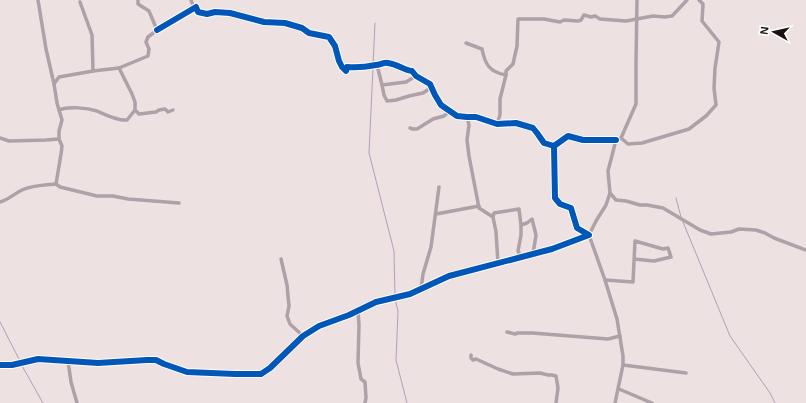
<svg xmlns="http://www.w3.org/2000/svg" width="806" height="403" viewBox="0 0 806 403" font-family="Arial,sans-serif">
<rect width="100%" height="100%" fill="#eee1e2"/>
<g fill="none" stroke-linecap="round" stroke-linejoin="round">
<g stroke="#b39eb9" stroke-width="1">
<path d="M373 65 375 23"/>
<path d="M373 68 369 153 394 251 395 295"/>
<path d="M676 198 681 217"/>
<path d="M683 222 730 336 770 393 775 403"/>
<path d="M395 299 398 311 396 360 407 403"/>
<path d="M0 322 20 361"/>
<path d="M21 364 43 403"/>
</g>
<g stroke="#afa1a8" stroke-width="3.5">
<path d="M191 0 194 8"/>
<path d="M80 2 92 35 93 71"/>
<path d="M157 30 196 7 198 12 207 14 215 12 230 13 264 22 285 23 302 28 309 33 329 37 335 46 339 61 342 67 346 71 347 67C357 68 366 67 376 65 380 65 384 62 388 63 397 64 404 70 412 71L416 76 430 84 435 95 441 105 457 116 467 117H476L497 124 516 123 533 128 537 133 544 143 554 146 568 136 583 140H616"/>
<path d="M466 43 482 49C485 64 489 72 506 75L500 99V115L497 124"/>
<path d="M375 65 378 69 382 85 406 82 416 76"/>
<path d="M506 75V71L513 64 517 46 518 19H544L560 22 564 20 578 21 581 20 584 15 591 17 595 16 600 19 626 21 653 16 665 17 672 16 687 0"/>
<path d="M54 84 59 77 93 71 119 68 148 56 149 49 146 42 148 37 157 30 149 11 138 4V0"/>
<path d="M382 85 384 95 387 101 396 100 409 96 423 93 432 87"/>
<path d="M59 110C69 106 87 108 97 111 106 115 118 121 127 120L135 110V102L132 94 119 68"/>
<path d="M135 110 139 114 156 112 159 110 165 109 168 112 173 110"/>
<path d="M467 117 469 125 467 140 469 156 479 208 493 217 496 232 498 263"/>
<path d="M410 128 413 129H417L433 119 444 116 450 111"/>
<path d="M0 138 9 141 46 140 59 139"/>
<path d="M621 138 628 144 642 143 689 129 706 116 716 105 714 88 715 68 719 42 702 21 703 4 699 0"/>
<path d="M56 184 60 187 97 196H113L128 199 179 203"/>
<path d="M610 193 616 200 626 201 640 205H647L663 208 700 230 711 234 731 232 739 229 756 230 765 233 774 238 806 250"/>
<path d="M0 202C8 200 14 194 22 190 32 185 44 185 56 184L61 154 62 146 59 139V131L62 120 57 103 54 84 46 49 38 0"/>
<path d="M436 214 479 206"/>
<path d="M493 217 494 213 519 209 521 225V235L518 251 521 257"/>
<path d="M521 225 527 223 532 219 536 235 533 254"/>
<path d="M281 259 287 285 289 306 287 316 290 324 303 336"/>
<path d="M605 280 633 282 635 241 663 249 668 248 671 257 654 261 634 259"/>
<path d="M421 289 423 274 431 247 439 187"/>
<path d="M358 311 359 325 358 363 361 379 365 382 366 398 365 403"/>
<path d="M507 332 515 334 518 333H532L608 339 620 336"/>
<path d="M471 355V358L473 360 476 359 498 369 513 374 540 373 548 375H552L556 376 558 388 556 403"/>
<path d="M68 361 71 382 77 403"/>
<path d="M0 365H12L38 359 98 363 147 360H156L164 364 187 372 235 374H261L270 368 303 336 319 326 349 315 376 302 410 294 449 276 552 249 589 235 577 228 571 208 560 204 555 198 554 146"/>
<path d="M623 365 686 373"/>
<path d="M619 389 652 403"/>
<path d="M615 403 623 365V356L617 319 605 280 589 235 596 221 606 205 610 193 608 171 616 140 621 138 636 104V62L637 0"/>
</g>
<defs>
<g id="cycleway">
<path d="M157 30 196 7 198 12 207 14 215 12 230 13 264 22 285 23 302 28 309 33 329 37 335 46 339 61 342 67 346 71 347 67C357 68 366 67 376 65 380 65 384 62 388 63 397 64 404 70 412 71L416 76 430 84 435 95 441 105 457 116 467 117H476L497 124 516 123 533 128 537 133 544 143 554 146 568 136 583 140H616"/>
<path d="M0 365H12L38 359 98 363 147 360H156L164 364 187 372 235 374H261L270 368 303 336 319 326 349 315 376 302 410 294 449 276 552 249 589 235 577 228 571 208 560 204 555 198 554 146"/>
</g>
</defs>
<use href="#cycleway" stroke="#fff" stroke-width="8"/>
<use href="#cycleway" stroke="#0057b8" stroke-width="6"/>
</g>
<g transform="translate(774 32) rotate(278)" stroke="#ffffff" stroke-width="3" paint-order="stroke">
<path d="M0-3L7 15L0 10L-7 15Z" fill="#1a1112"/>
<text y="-6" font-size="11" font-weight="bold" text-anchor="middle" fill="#1a1112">N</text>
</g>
</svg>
